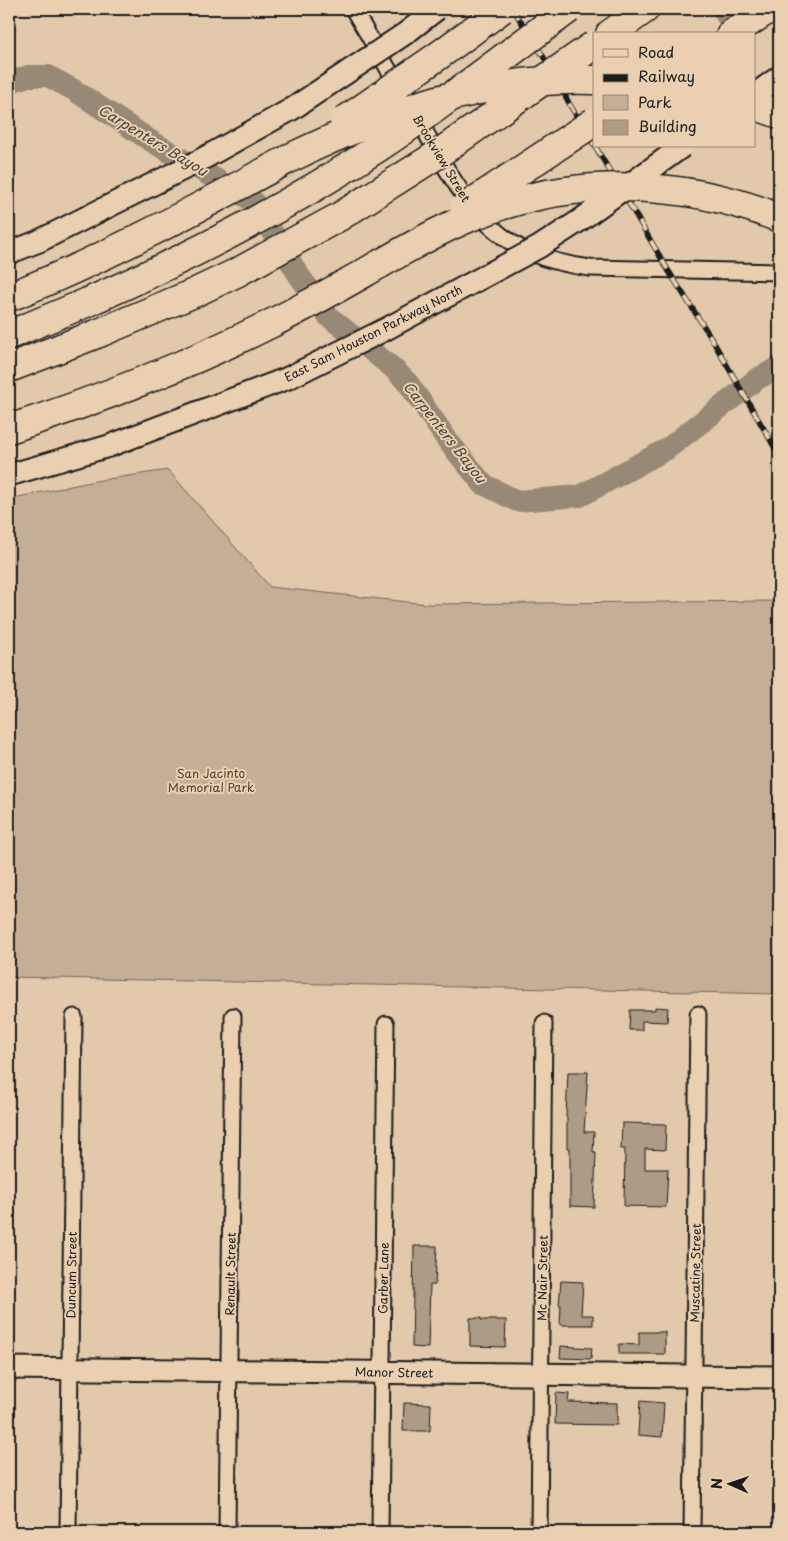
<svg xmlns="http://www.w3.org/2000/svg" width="788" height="1541" viewBox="0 0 788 1541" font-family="'Playpen Sans',sans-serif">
<rect width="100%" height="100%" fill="#e2c9ab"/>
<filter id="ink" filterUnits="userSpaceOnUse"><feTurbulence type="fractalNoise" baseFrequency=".02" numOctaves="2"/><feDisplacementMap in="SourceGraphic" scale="10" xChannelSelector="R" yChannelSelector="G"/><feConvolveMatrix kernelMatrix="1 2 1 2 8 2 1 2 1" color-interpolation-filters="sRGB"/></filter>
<g filter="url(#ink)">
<path fill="#c4af96" stroke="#706659" d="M168 470 270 587 427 604 779 601V994L9 977V499L95 481Z"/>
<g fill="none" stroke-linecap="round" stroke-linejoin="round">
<g stroke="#988976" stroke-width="22">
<path d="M723 9 729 20 732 34"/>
<path d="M9 83 28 76H48L74 90 151 141 253 201 298 274 328 316 393 368 408 383 448 441 483 484 517 501 580 496 667 449 757 379 779 367"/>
</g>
</g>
<g fill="#ae9b85" stroke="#1c1c1c">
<path d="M655 1007 668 1008 667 1022 642 1021V1030H629L630 1010H655Z"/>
<path d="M568 1072H588L584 1132H594L593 1152H596L594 1207 570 1206V1148H567V1117H566Z"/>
<path d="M622 1123 666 1124 665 1150 645 1149V1169H668L666 1207 624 1206 625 1149H621Z"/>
<path d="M414 1246H437L435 1285H430L428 1348 412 1347Z"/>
<path d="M561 1281 583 1282 581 1315H593V1325H560L561 1305H559Z"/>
<path d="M470 1318H481V1320H506L505 1347 470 1346Z"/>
<path d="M639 1332H665V1354H619V1344L639 1345Z"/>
<path d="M561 1346 592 1348 591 1359 560 1358Z"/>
<path d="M556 1393 569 1394 568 1402 617 1403V1425L555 1424Z"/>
<path d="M640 1401 664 1403 662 1437 638 1435Z"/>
<path d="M404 1403 431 1404 430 1431H403Z"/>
</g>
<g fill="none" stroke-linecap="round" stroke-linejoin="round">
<defs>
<g id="street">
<path d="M353 9 400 89"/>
<path d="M416 115C445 166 473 228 531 253 550 261 569 265 590 268L779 272"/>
<path d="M68 1532 74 1017"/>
<path d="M227 1532 233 1016"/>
<path d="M380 1532 386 1024"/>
<path d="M539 1532 544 1023"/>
<path d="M692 1532 698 1014"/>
</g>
<g id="secondary">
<path d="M754 95 779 77"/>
<path d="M9 253 39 241"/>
<path d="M9 475 109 446"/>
<path d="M9 1368 779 1377"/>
</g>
<g id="highway">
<path d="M610 34 645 9"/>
<path d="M731 34 769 9"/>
<path d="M754 105 779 114"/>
<path d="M9 297C107 258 200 207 292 157"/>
<path d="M9 335 88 302"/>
<path d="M9 368 99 333"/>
<path d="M9 429C98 400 186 366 270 324 307 306 343 285 380 264"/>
</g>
</defs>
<use href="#street" stroke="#1c1c1c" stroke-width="19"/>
<use href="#secondary" stroke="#1c1c1c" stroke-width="25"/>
<use href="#highway" stroke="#1c1c1c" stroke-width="31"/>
<use href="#street" stroke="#ead0b1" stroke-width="15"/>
<use href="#secondary" stroke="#ead0b1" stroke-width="21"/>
<use href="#highway" stroke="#ead0b1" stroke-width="28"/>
<defs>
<g id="rail">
<path d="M513 9 550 67 570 105 594 145"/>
<path d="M595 146 668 270 710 336 779 455"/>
</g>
</defs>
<use href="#rail" stroke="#1c1c1c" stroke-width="5.5"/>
<use href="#rail" stroke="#ead0b1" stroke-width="4" stroke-dasharray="11" stroke-linecap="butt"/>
<defs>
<g id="secondary-bridge">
<path d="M39 241 197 162 292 109 406 33 437 9"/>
<path d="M109 446 288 378 386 329 539 247 579 221 683 146"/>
</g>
<g id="highway-bridge">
<path d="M344 121 438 56 502 9"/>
<path d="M292 157C388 111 486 76 594 80"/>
<path d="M464 208 594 122"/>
<path d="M380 264C415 244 451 223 489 210 581 176 689 181 779 218"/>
<path d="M88 302C190 257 286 208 379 147 445 104 506 55 569 9"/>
<path d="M99 333 194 293 238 272 339 217 435 156 594 45"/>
</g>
</defs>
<use href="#secondary-bridge" stroke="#1c1c1c" stroke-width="25" stroke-linecap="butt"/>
<use href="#highway-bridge" stroke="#1c1c1c" stroke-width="31" stroke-linecap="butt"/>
<use href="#secondary-bridge" stroke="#ead0b1" stroke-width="21"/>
<use href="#highway-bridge" stroke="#ead0b1" stroke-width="28"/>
</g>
</g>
<g text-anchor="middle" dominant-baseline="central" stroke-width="4" stroke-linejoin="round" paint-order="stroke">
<g font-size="12" fill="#1c1c1c" stroke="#ead0b1">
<text transform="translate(442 158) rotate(59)">Brookview Street</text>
<text transform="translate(373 333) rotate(-27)">East Sam Houston Parkway North</text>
<text transform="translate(695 1273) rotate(-89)">Muscatine Street</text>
<text transform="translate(230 1274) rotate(-89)">Renault Street</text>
<text transform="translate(71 1275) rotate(-89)">Duncum Street</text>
<text transform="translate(383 1278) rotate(-89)">Garber Lane</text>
<text transform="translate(542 1278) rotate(-89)">Mc Nair Street</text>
<text transform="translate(394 1372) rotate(1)">Manor Street</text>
</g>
<g font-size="12" fill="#46413a" stroke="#ead0b1">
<text x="211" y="773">San Jacinto<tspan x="211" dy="14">Memorial Park</tspan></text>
</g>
<g font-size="14" font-style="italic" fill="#47423c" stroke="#ead0b1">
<text transform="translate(153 140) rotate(31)">Carpenters Bayou</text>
<text transform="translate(445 432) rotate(52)">Carpenters Bayou</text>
</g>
</g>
<rect width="788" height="1541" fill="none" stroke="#ead0b1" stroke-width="30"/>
<rect x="15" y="15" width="758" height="1511" fill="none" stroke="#1c1c1c" stroke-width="2" filter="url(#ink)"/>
<rect x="593" y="32" width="162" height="115" fill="#ead0b1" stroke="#988875"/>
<rect x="603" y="49" width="25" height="8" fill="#ead0b1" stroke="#988875"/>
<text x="638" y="58" font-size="15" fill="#1c1c1c">Road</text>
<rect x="603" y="74" width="25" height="8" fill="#1c1c1c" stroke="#988875"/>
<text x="638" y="82" font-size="15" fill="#1c1c1c">Railway</text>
<rect x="603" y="95" width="25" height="15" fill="#c4af96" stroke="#988875"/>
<text x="638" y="108" font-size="15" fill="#1c1c1c">Park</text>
<rect x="603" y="120" width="25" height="15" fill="#ae9b85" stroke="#988875"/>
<text x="638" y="132" font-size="15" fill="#1c1c1c">Building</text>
<g transform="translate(730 1484) rotate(272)" stroke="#ead0b1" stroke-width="4" paint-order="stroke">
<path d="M0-4L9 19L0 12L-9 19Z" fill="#1c1c1c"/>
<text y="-8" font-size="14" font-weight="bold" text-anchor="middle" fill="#1c1c1c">N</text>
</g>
</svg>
